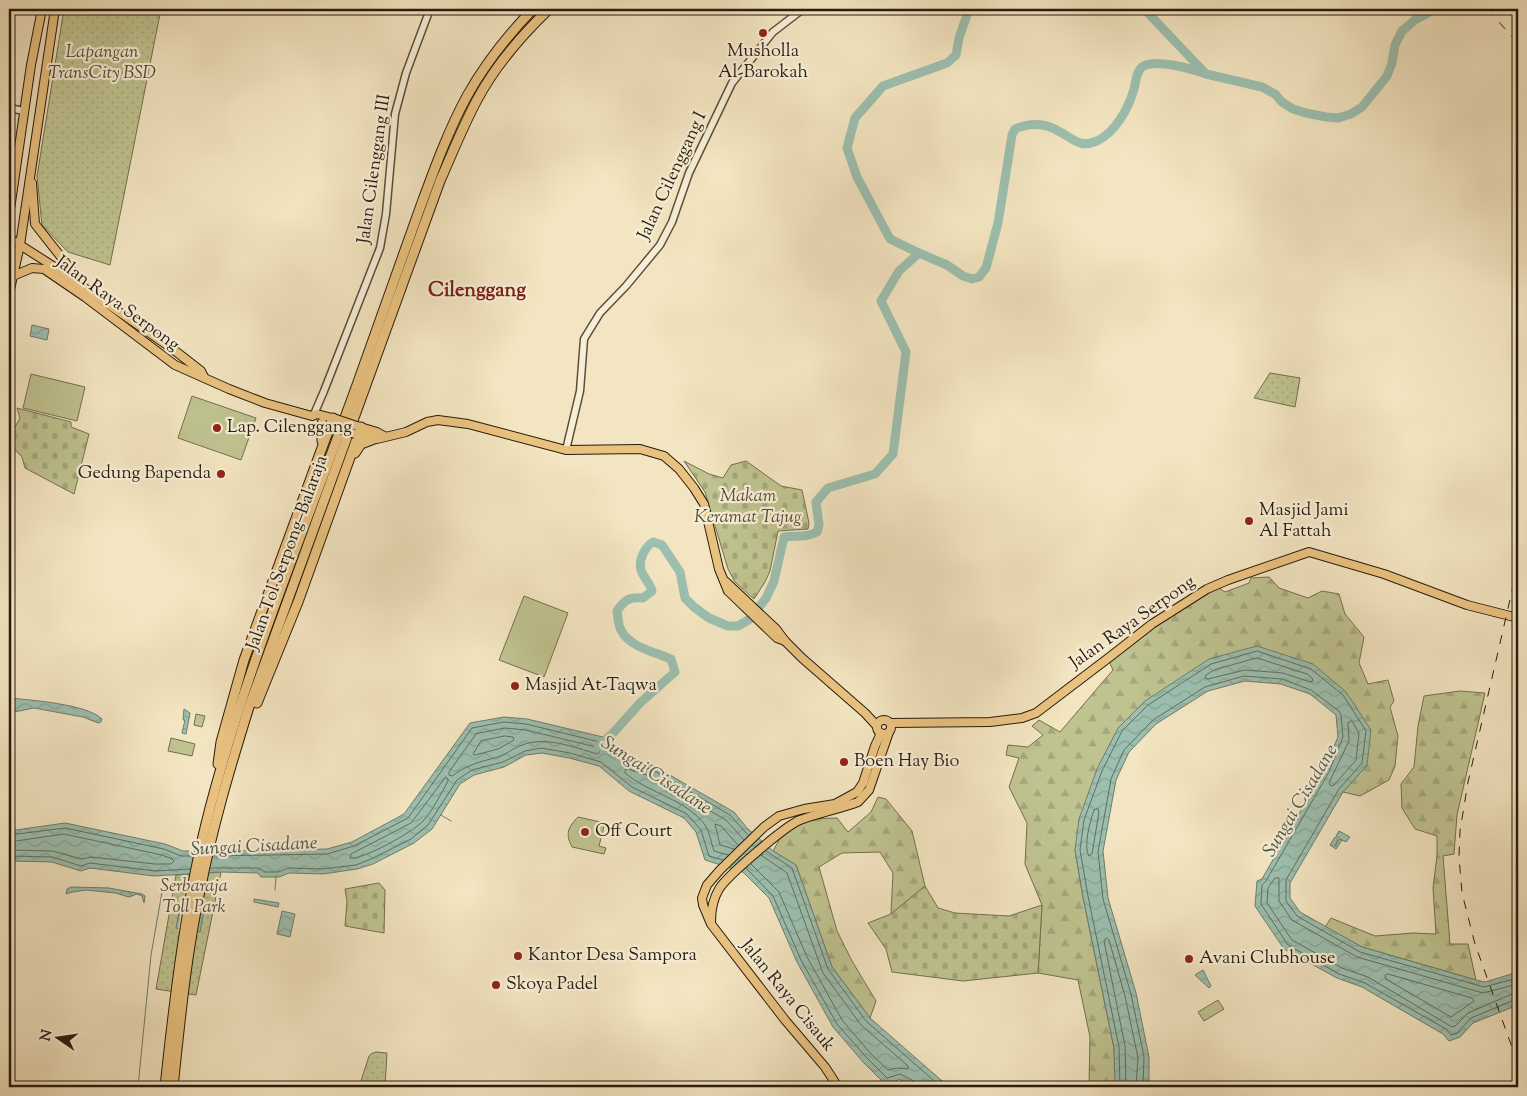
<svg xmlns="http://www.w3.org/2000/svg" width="1527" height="1096" viewBox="0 0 1527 1096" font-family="'Sorts Mill Goudy',serif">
<defs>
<pattern id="forest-firs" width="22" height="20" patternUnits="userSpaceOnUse" patternTransform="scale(1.25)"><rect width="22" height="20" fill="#bfc390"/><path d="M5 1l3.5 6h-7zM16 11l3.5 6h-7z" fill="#a4a77b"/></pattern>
<pattern id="cemetery-stones" width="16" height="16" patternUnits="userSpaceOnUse" patternTransform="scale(1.25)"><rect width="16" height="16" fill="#bfc390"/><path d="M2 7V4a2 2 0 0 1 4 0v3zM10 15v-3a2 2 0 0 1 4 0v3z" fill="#a4a77b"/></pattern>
<pattern id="park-dots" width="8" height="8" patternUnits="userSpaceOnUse" patternTransform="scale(1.25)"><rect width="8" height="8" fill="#bfc390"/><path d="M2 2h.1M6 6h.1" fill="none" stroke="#a4a77b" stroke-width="1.8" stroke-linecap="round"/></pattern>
<pattern id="water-waves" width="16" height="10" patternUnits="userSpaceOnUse" patternTransform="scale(1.25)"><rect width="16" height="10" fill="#9cbfaf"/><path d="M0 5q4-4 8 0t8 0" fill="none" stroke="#86a495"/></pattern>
</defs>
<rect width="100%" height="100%" fill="#f3e5c1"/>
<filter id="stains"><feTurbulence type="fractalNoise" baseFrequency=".004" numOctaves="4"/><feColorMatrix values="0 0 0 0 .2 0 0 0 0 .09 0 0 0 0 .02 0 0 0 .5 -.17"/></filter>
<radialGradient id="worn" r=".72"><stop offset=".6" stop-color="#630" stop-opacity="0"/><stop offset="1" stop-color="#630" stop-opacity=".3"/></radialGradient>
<g fill="url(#forest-firs)" stroke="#736f4e">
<path d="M1269 577 1279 588 1308 598 1322 591 1339 594 1345 614 1364 637 1359 663 1368 684 1388 680 1394 701 1390 707 1398 736 1395 766 1389 780 1360 796 1343 792 1367 765 1313 664 1145 701 1075 850 1083 897 1114 1048 1116 1084 1089 1087 1090 1037 1078 980 1038 973 1042 905 1025 864 1027 823 1009 787 1019 758 1006 755 1008 745 1028 747 1043 735 1032 726 1039 720 1060 732 1113 670 1109 661C1143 632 1177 604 1219 588L1225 592 1249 583 1251 578Z"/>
<path d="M1460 691 1485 693 1457 815 1454 854 1443 856 1450 944H1468L1476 980 1362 947 1325 927 1331 918 1375 936 1413 933 1436 934 1433 888 1437 856V836L1415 829 1402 808 1401 784 1414 767 1418 726 1424 696Z"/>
<path d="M878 797 886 799 912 831 925 886 891 914 893 873 880 852 842 853 819 867 837 931 852 961 876 1001 870 1018 832 967 796 865 773 851 783 833 808 819 837 818 848 832 871 812Z"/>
</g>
<g fill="url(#cemetery-stones)" stroke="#736f4e">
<path d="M17 408 71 422V427L89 434 74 494 25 468 22 457 9 443V438L20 418Z"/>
<path d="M684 461 709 474 723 478 731 465 746 461 781 486 802 490 809 523 808 529 778 531 770 571 765 582 754 599 735 582 728 569 705 492Z"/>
<path d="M379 883 385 890 384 933 345 926 347 901 345 889Z"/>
<path d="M925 886 938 908 955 913 1009 916 1042 905 1038 973 963 981 892 972 886 949 868 923 891 914Z"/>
</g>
<g fill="url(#park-dots)" stroke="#736f4e">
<path d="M64 9H161L110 265 68 252 42 225 37 176Z"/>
<path d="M1270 373 1300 378 1295 407 1254 398Z"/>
<path d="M221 872 196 995 156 989 176 875Z"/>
<path d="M376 1052 387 1053 385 1087H359L369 1056 371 1054Z"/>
</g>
<g fill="#bfc390" stroke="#736f4e">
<path d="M31 374 85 387 77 421 23 408Z"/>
<path d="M192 396 256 418 241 460 178 438Z"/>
<path d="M524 596 568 613 544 677 499 660Z"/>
<path d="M196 714 205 716 202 727 194 725Z"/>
<path d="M171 738 195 744 192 756 168 751Z"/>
<path d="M578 817 605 823 599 846 606 848 604 854 572 847C565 834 568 827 578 817Z"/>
<path d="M1218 1000 1224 1009 1204 1021 1198 1012Z"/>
</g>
<g fill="url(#water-waves)" stroke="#6d7d6e">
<path d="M32 325 49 329 47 340 30 336Z"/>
<path d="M1257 646 1313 664 1346 692 1371 730 1367 765 1343 792 1290 883V898L1300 912 1362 947 1476 980 1485 982 1518 972V1005L1473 1023 1460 1037 1449 1041 1443 1034 1362 987 1337 978 1284 949 1255 906 1257 881 1262 879 1324 770 1338 737 1336 715 1310 694 1281 684 1245 681 1208 691 1156 724 1129 752 1116 780 1103 851 1108 898 1136 993 1149 1057V1082L1147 1087H1115L1114 1048 1083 897 1075 850 1079 819 1097 769 1118 728 1145 701 1209 659Z"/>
<path d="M9 698C30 700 87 704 102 719L101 722 98 723 83 717 34 708 9 713Z"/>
<path d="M184 709 190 713 186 734 182 733 185 720H183Z"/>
<path d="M504 717 527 719 603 737 614 749 632 759 654 766 734 812 747 828 773 851 796 865 832 967 870 1018 949 1087H915L899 1079 887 1086 863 1062 833 1027 797 962 769 898 743 872 705 860 696 832 684 818 629 791 599 766 569 758 542 753 526 755 504 767 474 775 460 784 432 829 414 843 373 864 357 869 323 874 289 873 279 877H261L258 873 221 872 154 876 90 868 81 871 52 862 9 861V831L65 823 165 844 183 851H227L327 849 352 842 404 814 470 723Z"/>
<path d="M1339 831 1350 837 1346 842 1340 839 1342 840 1336 849 1330 845 1335 837 1338 839 1335 846 1340 838 1336 836Z"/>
<path d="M71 887 109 888 142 894 145 896 144 903 142 896 137 894 129 897 115 893 86 890 73 892 66 894 67 889Z"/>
<path d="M254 899 279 903 278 907 254 902Z"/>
<path d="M180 907 201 908 204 910 200 932 176 928Z"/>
<path d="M282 911 295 914 290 937 277 934Z"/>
<path d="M1203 970 1211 986 1209 988 1195 975Z"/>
</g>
<path fill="#f3e5c1" d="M182 905 202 906 197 934 178 931Z"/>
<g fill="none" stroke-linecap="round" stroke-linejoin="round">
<g stroke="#626d5e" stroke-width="1">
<path d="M1257 658 1307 674 1312 678 1313 681 1310 682 1283 673 1245 670 1208 679 1205 678 1206 675 1214 670Z"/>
<path d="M1352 721 1359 733 1356 760 1334 785 1331 786 1329 783 1349 741 1348 723Z"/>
<path d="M505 728 526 730 596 747 600 752 597 754C574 747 545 736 522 745 513 748 506 755 498 757 479 762 467 765 452 776L449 775V772L476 734Z"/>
<path d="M505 736 513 737 514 740 498 749 475 755 473 754 481 741Z"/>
<path d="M446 777 448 779V781C441 794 433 810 423 821 413 832 363 860 350 858L351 854 411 823Z"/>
<path d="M1098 809 1099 812 1092 854 1089 856C1083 847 1090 821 1094 810Z"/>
<path d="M9 835 65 828 164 849 181 856H193"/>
<path d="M9 842 64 834 162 855 172 859 174 861 171 864H155L91 857 81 859 53 851 9 850"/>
<path d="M734 849 720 845 715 824 721 826 738 845"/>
<path d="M766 851 792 868 828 969 866 1021 941 1087"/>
<path d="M728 855 714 851C711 843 710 832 705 825 686 799 650 794 625 773V770L628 769 650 776 726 820 744 840"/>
<path d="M9 856 52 857 81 866 90 863 155 871 190 869"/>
<path d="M213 856 327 854 354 846 408 818 472 728 504 722 526 724 600 742 612 754 630 763 653 770 730 815 748 835"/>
<path d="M751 864 779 892 807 957 842 1020 871 1054 888 1070 897 1068 908 1069V1066L861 1025 823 973 787 873 761 855"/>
<path d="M211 868H258L265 872H278L289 868 322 869 356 865 371 859 411 839 428 825 457 780 472 770 503 762 525 751 541 748 570 753 601 762 632 787 687 814 701 830 709 856 723 860"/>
<path d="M746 868 773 896 801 960 837 1024 867 1058 887 1078 900 1074 914 1081 916 1087"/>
<path d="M1388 974 1472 998 1474 1001 1451 1017 1386 979 1385 976Z"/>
<path d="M1518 984 1483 993 1357 957 1292 920 1279 901V878H1275L1268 888 1267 903 1292 940 1342 968 1368 977 1452 1027 1455 1026 1468 1013 1512 994 1518 993"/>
<path d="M1120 1087 1119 1047 1088 896 1080 850 1084 820 1102 771 1122 731 1148 705 1211 664 1257 651 1311 669 1343 695 1366 731 1362 763 1339 789 1286 880V901L1297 916 1360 952 1484 987 1518 978"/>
<path d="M1126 1087 1125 1046 1104 941 1106 938 1109 940 1125 996 1138 1058 1136 1087"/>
<path d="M1143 1087 1144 1057 1131 994 1103 899 1098 852 1111 779 1124 750 1153 720 1205 687 1244 676 1282 679 1311 690 1339 711 1341 715 1343 737 1329 772 1266 881 1262 885 1261 904 1288 945 1339 974 1365 983 1446 1029 1451 1035 1457 1033 1471 1018 1514 1000H1518"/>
</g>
<g stroke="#6d7d6e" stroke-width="1">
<path d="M441 815 451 821"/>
<path d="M275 890 276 876"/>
<path d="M138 1087 151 955 165 875"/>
</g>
<g stroke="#9cbfaf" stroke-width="9">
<path d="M1143 9 1148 13 1206 74 1262 87 1275 94 1282 102 1293 109 1306 113 1326 117 1338 118 1351 114 1362 107 1387 76 1392 63 1395 45 1402 31 1415 20 1435 9"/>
<path d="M919 253 947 265 963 276 972 279 979 277 986 268 998 223 1012 135 1015 129C1031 122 1047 123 1062 133 1075 140 1080 148 1097 141 1116 132 1129 107 1134 89 1136 82 1136 72 1142 67 1154 58 1193 69 1206 74"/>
<path d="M598 747 613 733 640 703 675 672 671 659C655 652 629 647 621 630 618 625 618 616 617 611 625 599 630 597 643 598L652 591C650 583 643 577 641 570 638 560 645 547 653 542L662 545 680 572 685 598 694 607 709 618 728 626H738L750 619 766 598 774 581 784 537C795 535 807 538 817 532L819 525 816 502 828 488 875 474 893 454 906 352 881 301 899 271 919 253 890 239 857 177 847 148 855 118 883 86 947 63 956 55 959 38 969 9"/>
</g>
<defs>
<g id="minor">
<path d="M9 108 24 111"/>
<path d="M312 416 315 412 324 391 380 248 386 214 395 114 406 73 430 9"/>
<path d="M566 450 580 391 584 339 600 313 626 286 660 245 672 222 689 173 732 83 773 32 803 9"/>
</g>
<g id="major">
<path d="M32 183 35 224 80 281"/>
<path d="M9 216 31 65 42 9"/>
<path d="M9 238 53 266 174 350 201 371 204 377"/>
<path d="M13 276 32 268 44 269 85 297 175 365 229 389 265 403 312 416 317 414 336 419"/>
<path d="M9 294 20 245 55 9"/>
<path d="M357 426 377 432 384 436"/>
<path d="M355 434 377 439 406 432 427 422 438 420 468 424 566 450 640 449 664 456 679 469 694 488 704 504 719 569 728 591 777 638 785 641"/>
<path d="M726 582 776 629 785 641 802 658 865 713 877 726"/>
<circle cx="884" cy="727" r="7"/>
<path d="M891 723 990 722 1022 718 1036 713 1111 656 1152 624 1207 589 1228 580 1309 552 1384 574 1467 605 1518 618"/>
<path d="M711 922C711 911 713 899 719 889 727 876 785 826 800 820 819 813 839 809 858 802L869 790 889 732"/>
<path d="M838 1087 825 1067 785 1020 711 924 703 905 702 898 707 885 720 870 764 827 779 816 804 809 835 804 857 792 863 783 875 746 881 733"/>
</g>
<g id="highway">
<path d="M322 441V423"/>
<path d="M355 453 361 444 374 439"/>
<path d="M257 703 298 602 361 427"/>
<path d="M218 764 221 742 244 660 333 418"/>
<path d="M165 1087C175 993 186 900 210 808 248 663 307 523 358 382 379 324 399 266 420 208 434 170 448 131 467 96 485 64 508 35 533 9"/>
<path d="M173 1087C180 1022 186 956 200 891 212 828 230 768 249 707L440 181C452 154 463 126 477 100 495 66 522 35 549 9"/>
</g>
</defs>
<use href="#minor" stroke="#5a4e39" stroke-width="9"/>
<use href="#major" stroke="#271b0c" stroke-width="10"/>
<use href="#highway" stroke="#271b0c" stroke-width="11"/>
<use href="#minor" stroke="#f7eed7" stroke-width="6"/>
<use href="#major" stroke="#eac280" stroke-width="8"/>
<use href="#highway" stroke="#eac280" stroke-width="9"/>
<g stroke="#271b0c" stroke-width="1" stroke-dasharray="9 9" stroke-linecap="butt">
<path d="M1487 9 1518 43"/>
<path d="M1518 565 1468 782 1460 831 1459 857 1462 893 1475 944 1518 1064"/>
</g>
<defs>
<g id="major-bridge">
<path d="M336 419 357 426"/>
<path d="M333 427 355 434"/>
</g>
</defs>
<use href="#major-bridge" stroke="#271b0c" stroke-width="10" stroke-linecap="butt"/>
<use href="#major-bridge" stroke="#eac280" stroke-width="8"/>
</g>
<g fill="#8f2418" stroke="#f7eed7" stroke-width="2">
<circle cx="763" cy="33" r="5"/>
<circle cx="217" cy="428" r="5"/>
<circle cx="221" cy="474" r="5"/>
<circle cx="1249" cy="521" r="5"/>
<circle cx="515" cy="686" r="5"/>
<circle cx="844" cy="762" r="5"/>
<circle cx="585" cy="832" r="5"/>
<circle cx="518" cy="956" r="5"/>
<circle cx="1189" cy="959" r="5"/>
<circle cx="496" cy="985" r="5"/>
</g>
<g text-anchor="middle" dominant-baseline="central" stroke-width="4.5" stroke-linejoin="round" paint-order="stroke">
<g font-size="18" fill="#271b0c" stroke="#f7eed7" text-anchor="start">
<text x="763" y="52" text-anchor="middle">Musholla<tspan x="763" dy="21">Al-Barokah</tspan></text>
<text x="227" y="428">Lap. Cilenggang</text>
<text x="211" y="474" text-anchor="end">Gedung Bapenda</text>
<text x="1259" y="511">Masjid Jami<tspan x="1259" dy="21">Al Fattah</tspan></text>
<text x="525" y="686">Masjid At-Taqwa</text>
<text x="854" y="762">Boen Hay Bio</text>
<text x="595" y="832">Off Court</text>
<text x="528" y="956">Kantor Desa Sampora</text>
<text x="1199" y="959">Avani Clubhouse</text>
<text x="506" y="985">Skoya Padel</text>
</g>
<g font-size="18" font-style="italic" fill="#554d34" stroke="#f7eed7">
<text x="102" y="53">Lapangan<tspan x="102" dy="21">TransCity BSD</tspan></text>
<text x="748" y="497">Makam<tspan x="748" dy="21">Keramat Tajug</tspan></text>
<text x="194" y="887">Serbaraja<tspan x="194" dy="21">Toll Park</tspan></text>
</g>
<g font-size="18" fill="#271b0c" stroke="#f7eed7">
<text transform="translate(375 169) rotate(-82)">Jalan Cilenggang III</text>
<text transform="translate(673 176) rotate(-65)">Jalan Cilenggang I</text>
<text transform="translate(117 304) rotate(36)">Jalan Raya Serpong</text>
<text transform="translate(288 553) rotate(-70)">Jalan Tol Serpong–Balaraja</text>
<text transform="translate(1133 623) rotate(-35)">Jalan Raya Serpong</text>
<text transform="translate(787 996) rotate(51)">Jalan Raya Cisauk</text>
</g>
<g font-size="19" font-style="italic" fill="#505445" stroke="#f7eed7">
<text transform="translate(656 776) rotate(33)">Sungai Cisadane</text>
<text transform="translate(1301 801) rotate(-59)">Sungai Cisadane</text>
<text transform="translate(254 847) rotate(-3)">Sungai Cisadane</text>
</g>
<g font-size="20" font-weight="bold" fill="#7a1f14" stroke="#f7eed7">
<text x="477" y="291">Cilenggang</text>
</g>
</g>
<rect width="1527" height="1096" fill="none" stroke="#f3e5c1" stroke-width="30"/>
<rect x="10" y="10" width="1507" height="1076" fill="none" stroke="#271b0c" stroke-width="2.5"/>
<rect x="15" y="15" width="1497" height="1066" fill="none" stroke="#271b0c"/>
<g transform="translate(58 1038) rotate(283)" stroke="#f7eed7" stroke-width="4" paint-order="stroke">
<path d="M0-4L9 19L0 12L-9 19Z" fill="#271b0c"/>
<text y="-8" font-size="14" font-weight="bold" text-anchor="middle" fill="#271b0c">N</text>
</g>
<rect width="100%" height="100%" filter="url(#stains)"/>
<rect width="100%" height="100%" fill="url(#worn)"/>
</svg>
